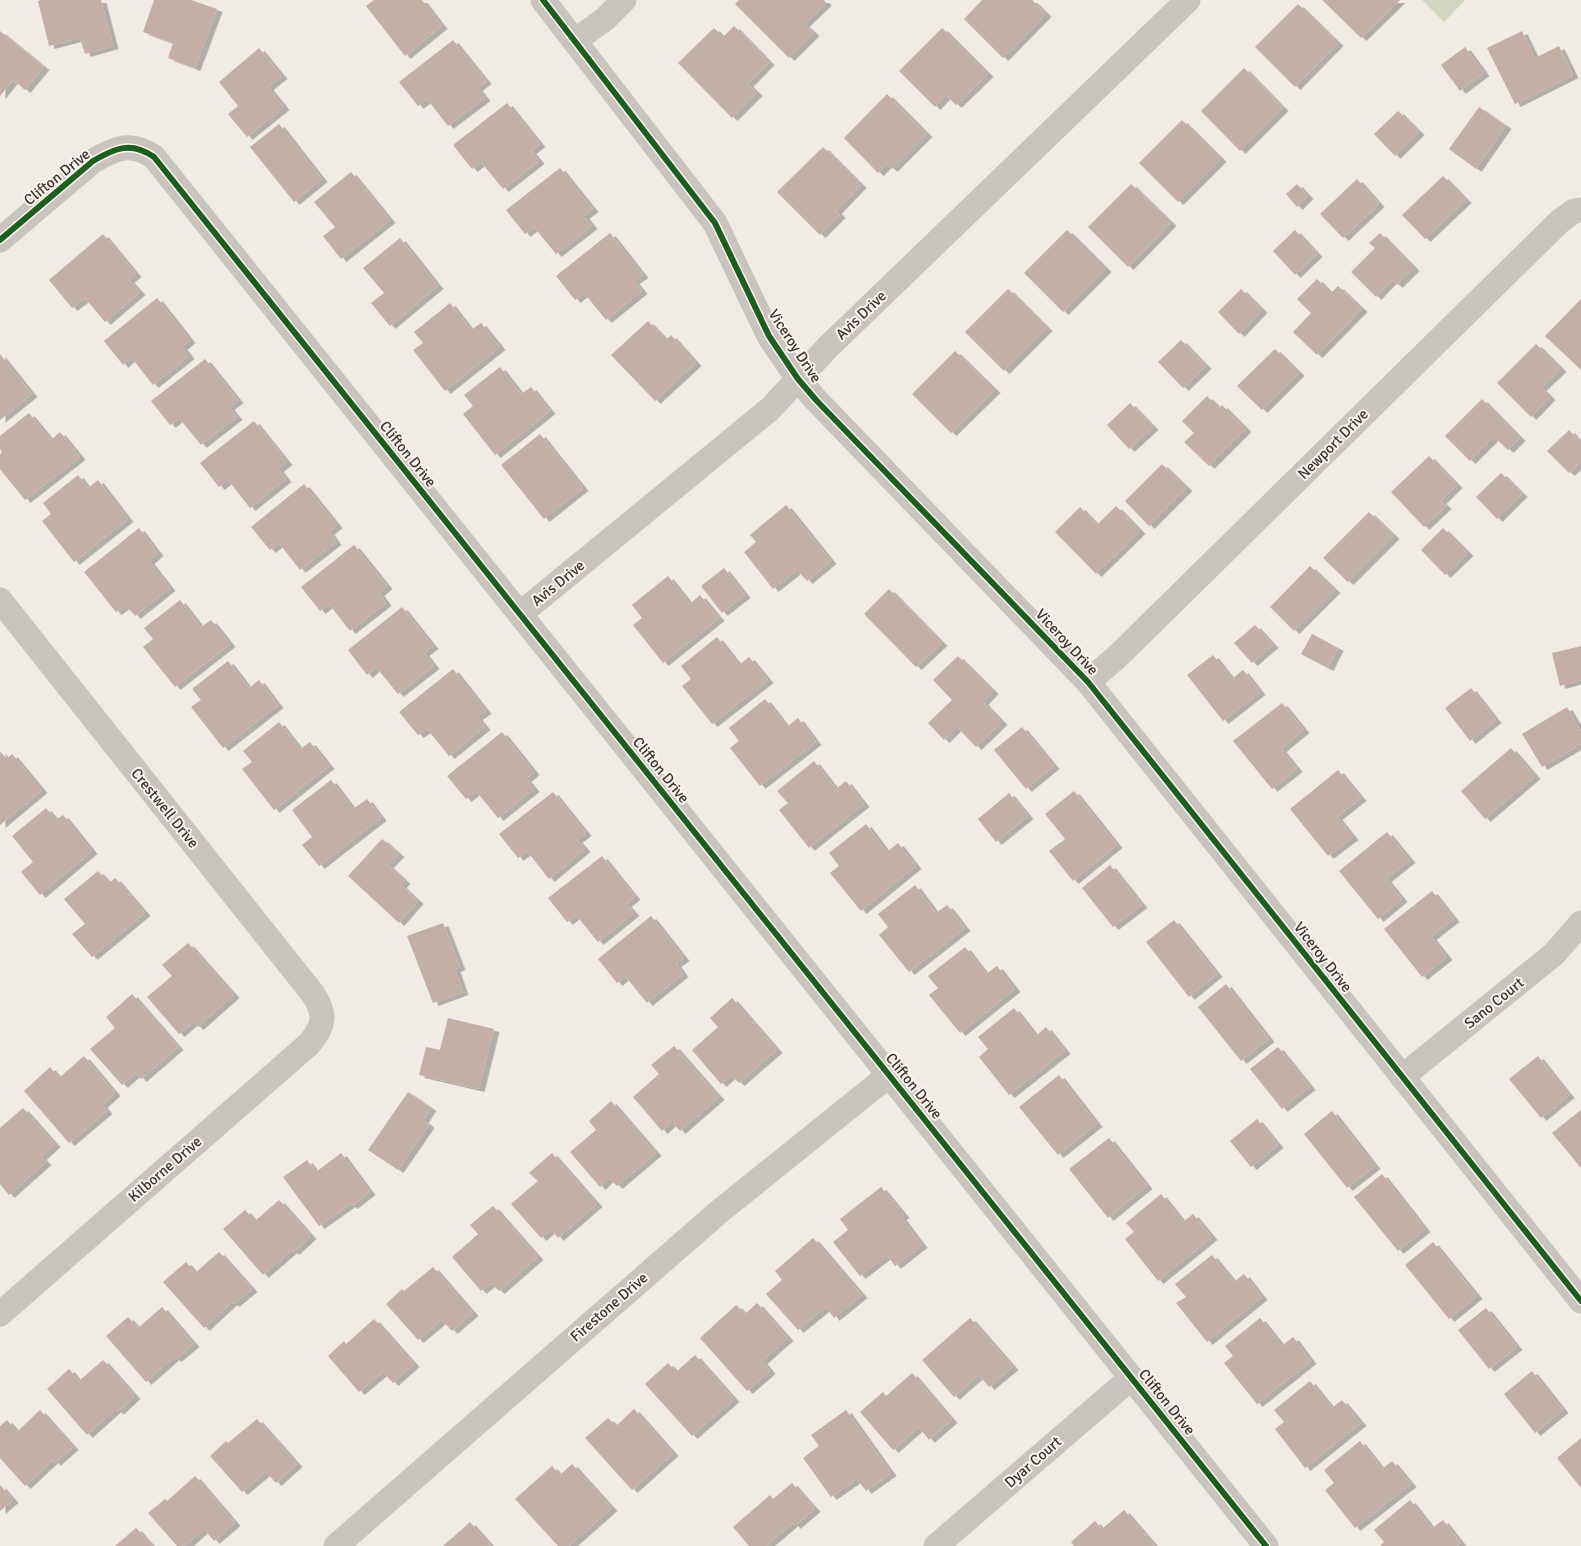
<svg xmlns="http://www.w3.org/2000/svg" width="1581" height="1546" viewBox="0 0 1581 1546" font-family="Signika,sans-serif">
<defs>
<filter id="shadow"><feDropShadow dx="5.5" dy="3" stdDeviation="0" flood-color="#0004"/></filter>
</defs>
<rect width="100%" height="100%" fill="#f0ebe5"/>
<path fill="#d1d6bf" d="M1422 0H1465L1444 22Z"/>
<g fill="#c3afa7" filter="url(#shadow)">
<path d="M42 0H101L113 46 85 54 80 38 49 46 38 1Z"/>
<path d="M154 0H191L217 9 195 68 168 58 173 43 143 32Z"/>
<path d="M374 0H422L442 26 405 56 366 6Z"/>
<path d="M739 0H824L826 3 804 24 814 33 789 58 735 4Z"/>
<path d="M982 0H1032L1046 14 1003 58 964 19Z"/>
<path d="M1322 0H1400L1361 38Z"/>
<path d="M1298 4 1338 43 1295 87 1255 47Z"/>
<path d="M734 26 769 62 748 84 757 93 732 118 678 63 714 28 723 37Z"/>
<path d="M942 28 988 74 956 105 946 95 935 107 899 71Z"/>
<path d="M0 31 44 67 25 90 13 80 0 96Z"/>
<path d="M1522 31 1535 58 1559 46 1573 75 1515 104 1487 48Z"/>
<path d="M453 40 486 81 477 88 485 98 448 126 427 99 418 106 399 82Z"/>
<path d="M1465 47 1484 73 1460 91 1441 65Z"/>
<path d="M259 48 282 76 268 87 284 107 247 137 228 114 238 106 219 82Z"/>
<path d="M1244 68 1283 108 1240 151 1201 111Z"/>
<path d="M887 94 927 134 892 169 887 164 878 173 844 138Z"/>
<path d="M507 103 540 144 531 151 539 161 503 189 481 162 472 169 453 145Z"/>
<path d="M1479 107 1506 126 1476 169 1449 149Z"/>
<path d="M1398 111 1419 132 1395 156 1374 134Z"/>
<path d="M1182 120 1221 159 1178 202 1139 163Z"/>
<path d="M279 124 322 179 294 202 250 147Z"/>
<path d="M823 147 861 185 836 211 840 215 820 235 777 192Z"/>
<path d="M560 168 593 209 584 216 592 226 556 254 534 227 525 234 506 210Z"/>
<path d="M351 172 390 220 341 259 323 236 335 227 314 202Z"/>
<path d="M1443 176 1466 200 1425 239 1402 215Z"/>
<path d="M1357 179 1379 204 1343 238 1320 214Z"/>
<path d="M1131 184 1171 223 1128 267 1088 227Z"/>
<path d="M1297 184 1308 196 1297 207 1286 194Z"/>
<path d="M1067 230 1106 269 1063 312 1024 273Z"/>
<path d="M1295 230 1317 254 1295 275 1273 251Z"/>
<path d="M610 233 643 275 634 281 642 291 606 320 584 293 575 300 556 276Z"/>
<path d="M1380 233 1414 268 1397 285 1392 280 1376 297 1351 272 1375 248 1369 243Z"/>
<path d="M103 234 136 274 129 280 140 292 105 322 85 298 72 308 49 280Z"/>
<path d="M400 238 438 286 390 326 371 303 384 293 363 268Z"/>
<path d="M1317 279 1331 293 1338 286 1362 309 1317 355 1293 332 1311 313 1297 299Z"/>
<path d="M1008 289 1047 328 1004 371 965 332Z"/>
<path d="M1241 289 1262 310 1239 334 1218 312Z"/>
<path d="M157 298 190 340 182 347 189 356 153 385 131 357 123 365 104 341Z"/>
<path d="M1581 299V370L1545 336Z"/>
<path d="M450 303 471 330 481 323 500 347 445 391 413 350 423 343 414 332Z"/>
<path d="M648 321 666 340 671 335 696 363 655 401 611 355Z"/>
<path d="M1181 340 1206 366 1183 388 1158 362Z"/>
<path d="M1536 344 1561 369 1541 388 1550 397 1531 417 1497 383Z"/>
<path d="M1275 349 1299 373 1262 410 1237 386Z"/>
<path d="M955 351 995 390 951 433 912 394Z"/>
<path d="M0 354 32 394 0 420Z"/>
<path d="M205 359 238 400 229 407 237 417 201 445 179 418 170 425 151 401Z"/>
<path d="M500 367 521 394 531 387 550 411 495 455 463 414 473 406 464 395Z"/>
<path d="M1207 396 1219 408 1222 405 1246 429 1209 466 1184 442 1194 433 1182 421Z"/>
<path d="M1482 399 1520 438 1508 450 1494 437 1470 461 1445 436Z"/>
<path d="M1130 403 1153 427 1129 449 1107 425Z"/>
<path d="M29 413 51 440 60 432 80 457 25 500 0 469V454L2 452 0 449V436Z"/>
<path d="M254 421 287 462 278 469 286 479 250 508 228 480 219 487 200 463Z"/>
<path d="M1569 430 1581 443V462L1569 473 1547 451Z"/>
<path d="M540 434 583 488 544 519 501 465Z"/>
<path d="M1429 456 1457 485 1441 501 1446 506 1424 527 1391 492Z"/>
<path d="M1162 464 1187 488 1149 526 1125 501Z"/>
<path d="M1501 473 1522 494 1497 519 1476 497Z"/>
<path d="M78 475 88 488 98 480 128 519 74 562 42 521 51 514 43 503Z"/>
<path d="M304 484 337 525 329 532 336 542 300 570 279 543 270 550 251 527Z"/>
<path d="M786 505 831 561 807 581 797 570 773 589 744 552 756 542 750 535Z"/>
<path d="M1116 506 1140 531 1096 574 1055 532 1080 507 1097 525Z"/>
<path d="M1369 512 1394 536 1348 582 1323 558Z"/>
<path d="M139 528 158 553 149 561 170 588 135 616 126 605 116 612 84 572Z"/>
<path d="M1443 528 1468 553 1445 575 1421 550Z"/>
<path d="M354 545 387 586 379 593 386 603 350 631 329 604 320 611 301 587Z"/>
<path d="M1310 566 1335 590 1294 631 1270 607Z"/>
<path d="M724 568 745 595 722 613 701 586Z"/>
<path d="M668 576 690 604 700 595 719 618 663 663 633 625 642 618 632 605Z"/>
<path d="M889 589 942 643 916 667 864 614Z"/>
<path d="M180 600 201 627 211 620 230 644 175 687 143 647 153 639 144 628Z"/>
<path d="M402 607 433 646 424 653 434 666 398 694 376 667 367 675 348 650Z"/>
<path d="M1255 625 1273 645 1252 663 1234 643Z"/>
<path d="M1312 634 1338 648 1328 668 1301 654Z"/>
<path d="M717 637 739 665 749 657 768 680 712 724 682 686 691 679 681 666Z"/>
<path d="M1581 646V680L1560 686 1552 653Z"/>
<path d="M1213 655 1232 679 1243 670 1260 692 1223 721 1187 675Z"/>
<path d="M958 656 993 691 983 702 1002 722 976 747 957 727 944 740 928 723 952 700 933 680Z"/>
<path d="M228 661 249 688 259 680 278 705 223 748 191 707 201 700 192 689Z"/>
<path d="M453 669 486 711 477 717 485 727 449 756 427 729 418 735 399 712Z"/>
<path d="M1471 688 1496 720 1470 741 1445 708Z"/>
<path d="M765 699 787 727 798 718 816 742 760 786 730 748 739 741 729 728Z"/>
<path d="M1282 703 1304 730 1281 749 1297 769 1272 789 1233 741Z"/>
<path d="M1567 707 1581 731V744L1542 767 1522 734Z"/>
<path d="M279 722 300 749 310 742 329 766 274 810 242 769 252 762 243 751Z"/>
<path d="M1022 727 1054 766 1026 789 994 750Z"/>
<path d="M502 732 534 772 526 779 534 789 498 818 476 791 466 799 447 776Z"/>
<path d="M1511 748 1535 776 1485 819 1461 791Z"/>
<path d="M0 751 7 759 12 754 42 790 0 825Z"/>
<path d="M814 761 836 789 846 781 864 804 809 848 779 810 788 803 777 791Z"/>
<path d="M1338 770 1361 798 1337 817 1353 837 1328 856 1290 809Z"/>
<path d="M331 780 353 809 367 799 381 818 319 866 302 845 312 837 292 810Z"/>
<path d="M1074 791 1117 845 1073 881 1049 851 1065 839 1045 814Z"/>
<path d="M553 792 586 833 577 840 585 849 549 879 527 851 518 858 499 834Z"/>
<path d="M1009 793 1028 816 996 842 978 819Z"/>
<path d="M46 808 56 820 63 815 92 851 40 895 21 872 33 862 12 836Z"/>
<path d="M866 824 887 852 898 843 916 866 861 911 830 873 839 866 829 853Z"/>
<path d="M1387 832 1410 860 1386 879 1402 899 1378 919 1339 871Z"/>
<path d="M382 839 399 854 388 865 405 881 401 885 418 901 399 923 348 876Z"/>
<path d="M602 856 635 897 626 904 634 913 598 942 576 915 567 922 548 898Z"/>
<path d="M1110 865 1142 905 1113 927 1082 888Z"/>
<path d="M98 871 109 883 115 878 145 913 92 957 72 934 85 924 64 899Z"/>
<path d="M915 885 936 913 947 905 965 928 909 972 879 935 888 927 878 914Z"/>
<path d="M1432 891 1454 919 1431 937 1447 957 1422 977 1384 929Z"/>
<path d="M651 916 684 958 676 964 683 974 647 1003 625 976 617 983 598 959Z"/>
<path d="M1174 920 1217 974 1189 997 1146 942Z"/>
<path d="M443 923 460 967 455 969 463 992 433 1003 407 936Z"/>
<path d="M188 943 234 995 198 1027 193 1022 179 1034 147 997 172 976 162 965Z"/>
<path d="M965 947 986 974 997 966 1015 989 960 1033 929 995 938 988 928 976Z"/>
<path d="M1226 984 1269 1039 1241 1061 1198 1007Z"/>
<path d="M132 994 178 1047 141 1079 136 1073 122 1085 90 1049 115 1028 106 1017Z"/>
<path d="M732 998 777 1050 739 1083 731 1075 721 1084 692 1050 718 1027 710 1018Z"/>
<path d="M1014 1008 1036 1036 1046 1027 1065 1051 1009 1095 979 1057 988 1049 978 1037Z"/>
<path d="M448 1018 494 1029 479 1089 419 1075 426 1047 440 1050Z"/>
<path d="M674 1046 719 1097 680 1131 672 1122 662 1131 633 1097 659 1074 651 1065Z"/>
<path d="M1278 1047 1310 1087 1282 1109 1250 1069Z"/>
<path d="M84 1056 115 1093 102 1105 107 1111 69 1143 24 1091 50 1067 59 1078Z"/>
<path d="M1538 1056 1569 1095 1541 1118 1509 1079Z"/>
<path d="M1059 1075 1097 1124 1058 1155 1019 1107Z"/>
<path d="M408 1092 431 1108 423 1120 429 1125 398 1170 368 1150Z"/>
<path d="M611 1101 656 1153 617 1186 609 1178 600 1187 570 1152 596 1130 589 1121Z"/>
<path d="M23 1108 55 1144 41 1157 46 1162 9 1195 0 1184V1128Z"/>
<path d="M1581 1110V1168L1552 1133Z"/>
<path d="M1332 1111 1375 1166 1347 1188 1304 1134Z"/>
<path d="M1257 1119 1278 1145 1251 1167 1230 1141Z"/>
<path d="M1109 1138 1147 1186 1108 1218 1069 1169Z"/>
<path d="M341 1153 370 1192 352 1206 350 1204 319 1226 283 1177 307 1160 316 1172Z"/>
<path d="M552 1153 597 1204 558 1238 551 1229 541 1238 511 1204 538 1181 529 1173Z"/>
<path d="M1382 1174 1425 1229 1398 1251 1354 1197Z"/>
<path d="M881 1187 904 1215 901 1217 922 1245 895 1266 887 1255 860 1276 833 1242 848 1230 840 1219Z"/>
<path d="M1161 1194 1183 1222 1193 1214 1212 1237 1158 1281 1125 1239 1134 1232 1126 1223Z"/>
<path d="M279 1200 311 1236 294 1252 292 1250 263 1275 223 1229 245 1210 255 1221Z"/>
<path d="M493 1206 538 1257 499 1291 491 1283 481 1291 452 1257 478 1234 470 1225Z"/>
<path d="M813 1238 862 1295 834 1318 826 1307 798 1330 766 1294 782 1280 775 1271Z"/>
<path d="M1433 1242 1477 1296 1449 1319 1405 1265Z"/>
<path d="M219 1252 252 1289 234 1304 232 1302 204 1328 163 1282 186 1262 195 1273Z"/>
<path d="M1212 1255 1234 1282 1244 1274 1262 1297 1207 1342 1176 1303 1186 1297 1175 1284Z"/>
<path d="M433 1267 473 1313 452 1331 442 1320 418 1340 386 1304 402 1289 404 1291Z"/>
<path d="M757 1303 788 1338 762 1361 770 1371 747 1391 700 1338 736 1305 745 1314Z"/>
<path d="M162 1307 194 1344 176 1359 174 1357 146 1382 106 1336 128 1317 138 1328Z"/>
<path d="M1486 1308 1517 1347 1489 1369 1458 1330Z"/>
<path d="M970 1318 1013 1367 989 1387 979 1375 954 1397 922 1360Z"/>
<path d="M1260 1318 1282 1346 1293 1337 1311 1361 1257 1404 1224 1363 1233 1356 1225 1346Z"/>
<path d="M374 1319 414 1364 393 1383 383 1372 359 1392 328 1356 344 1341 346 1344Z"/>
<path d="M695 1355 734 1399 692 1436 645 1384 668 1363 676 1372Z"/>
<path d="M103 1360 135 1396 118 1412 116 1409 87 1435 47 1389 69 1369 79 1381Z"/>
<path d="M1532 1371 1563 1410 1535 1433 1504 1394Z"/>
<path d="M912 1373 952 1420 929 1440 919 1427 893 1450 860 1412 883 1392 886 1396Z"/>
<path d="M1310 1381 1332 1408 1342 1400 1361 1423 1305 1468 1275 1429 1284 1422 1274 1410Z"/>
<path d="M634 1409 673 1453 632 1490 585 1438 608 1418 616 1426Z"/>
<path d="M40 1410 73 1447 55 1463 53 1460 25 1486 0 1458V1426L7 1420 17 1432Z"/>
<path d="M846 1410 891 1473 866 1491 857 1479 831 1497 803 1458 819 1446 811 1435Z"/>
<path d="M257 1419 297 1464 276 1483 266 1472 242 1492 210 1456 226 1441 228 1443Z"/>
<path d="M1581 1438V1488L1557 1458Z"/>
<path d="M1360 1441 1382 1469 1392 1461 1411 1484 1355 1528 1325 1490 1334 1483 1324 1470Z"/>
<path d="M572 1464 612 1508 569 1546H558L515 1499 552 1466 560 1475Z"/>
<path d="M195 1476 235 1523 214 1541 204 1529 185 1546H177L148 1513 165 1499 167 1501Z"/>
<path d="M792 1483 815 1509 795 1526 793 1523 766 1546H749L733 1527 770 1495 773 1499Z"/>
<path d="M0 1485 13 1500 0 1511Z"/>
<path d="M1410 1500 1432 1528 1443 1520 1461 1543 1457 1546H1380L1384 1542 1374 1530Z"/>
<path d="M1124 1510 1155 1546H1074L1071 1542 1095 1521 1102 1529Z"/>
<path d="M470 1522 491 1546H443Z"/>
<path d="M136 1528 152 1546H115Z"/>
</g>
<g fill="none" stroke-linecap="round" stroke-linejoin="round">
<g stroke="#c9c3be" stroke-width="25">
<path d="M543 0 715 223 769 336 798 379 816 400 1088 682 1581 1301"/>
<path d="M576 40 605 19 624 0"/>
<path d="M0 240 93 161C115 148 131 141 154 157L1266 1546"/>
<path d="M0 600 313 994C326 1014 325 1025 309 1044L0 1314"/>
<path d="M520 614 770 409 828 347 1188 0"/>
<path d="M1088 682 1120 654 1559 222 1574 211 1581 210"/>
<path d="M1402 1077 1554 954 1581 923"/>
<path d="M336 1546 720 1211 889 1075"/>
<path d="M936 1546 1131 1378"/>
</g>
<defs>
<g id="cycleway">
<path d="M543 0 715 223 769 336 798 379 816 400 1088 682 1581 1301"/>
<path d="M0 240 93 161C115 148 131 141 154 157L1266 1546"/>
</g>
</defs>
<use href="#cycleway" stroke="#fbf5ee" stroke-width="9"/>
<use href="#cycleway" stroke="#1b5e20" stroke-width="6"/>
</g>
<g text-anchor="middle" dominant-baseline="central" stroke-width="4" stroke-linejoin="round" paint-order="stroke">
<g font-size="15" fill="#3b302b" stroke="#fbf5ee">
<text transform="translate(57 177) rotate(-39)">Clifton Drive</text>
<text transform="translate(861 315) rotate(-44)">Avis Drive</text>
<text transform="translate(795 346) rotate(57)">Viceroy Drive</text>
<text transform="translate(1333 444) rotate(-45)">Newport Drive</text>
<text transform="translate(408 454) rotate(51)">Clifton Drive</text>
<text transform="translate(558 583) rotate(-39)">Avis Drive</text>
<text transform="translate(1067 642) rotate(47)">Viceroy Drive</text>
<text transform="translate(661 770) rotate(51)">Clifton Drive</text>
<text transform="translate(165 808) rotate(51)">Crestwell Drive</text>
<text transform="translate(1323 957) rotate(52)">Viceroy Drive</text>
<text transform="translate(1494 1003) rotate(-39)">Sano Court</text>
<text transform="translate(914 1086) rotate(51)">Clifton Drive</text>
<text transform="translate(165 1169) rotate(-41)">Kilborne Drive</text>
<text transform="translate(609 1307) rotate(-41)">Firestone Drive</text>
<text transform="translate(1167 1402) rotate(51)">Clifton Drive</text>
<text transform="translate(1033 1462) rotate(-41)">Dyar Court</text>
</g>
</g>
</svg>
